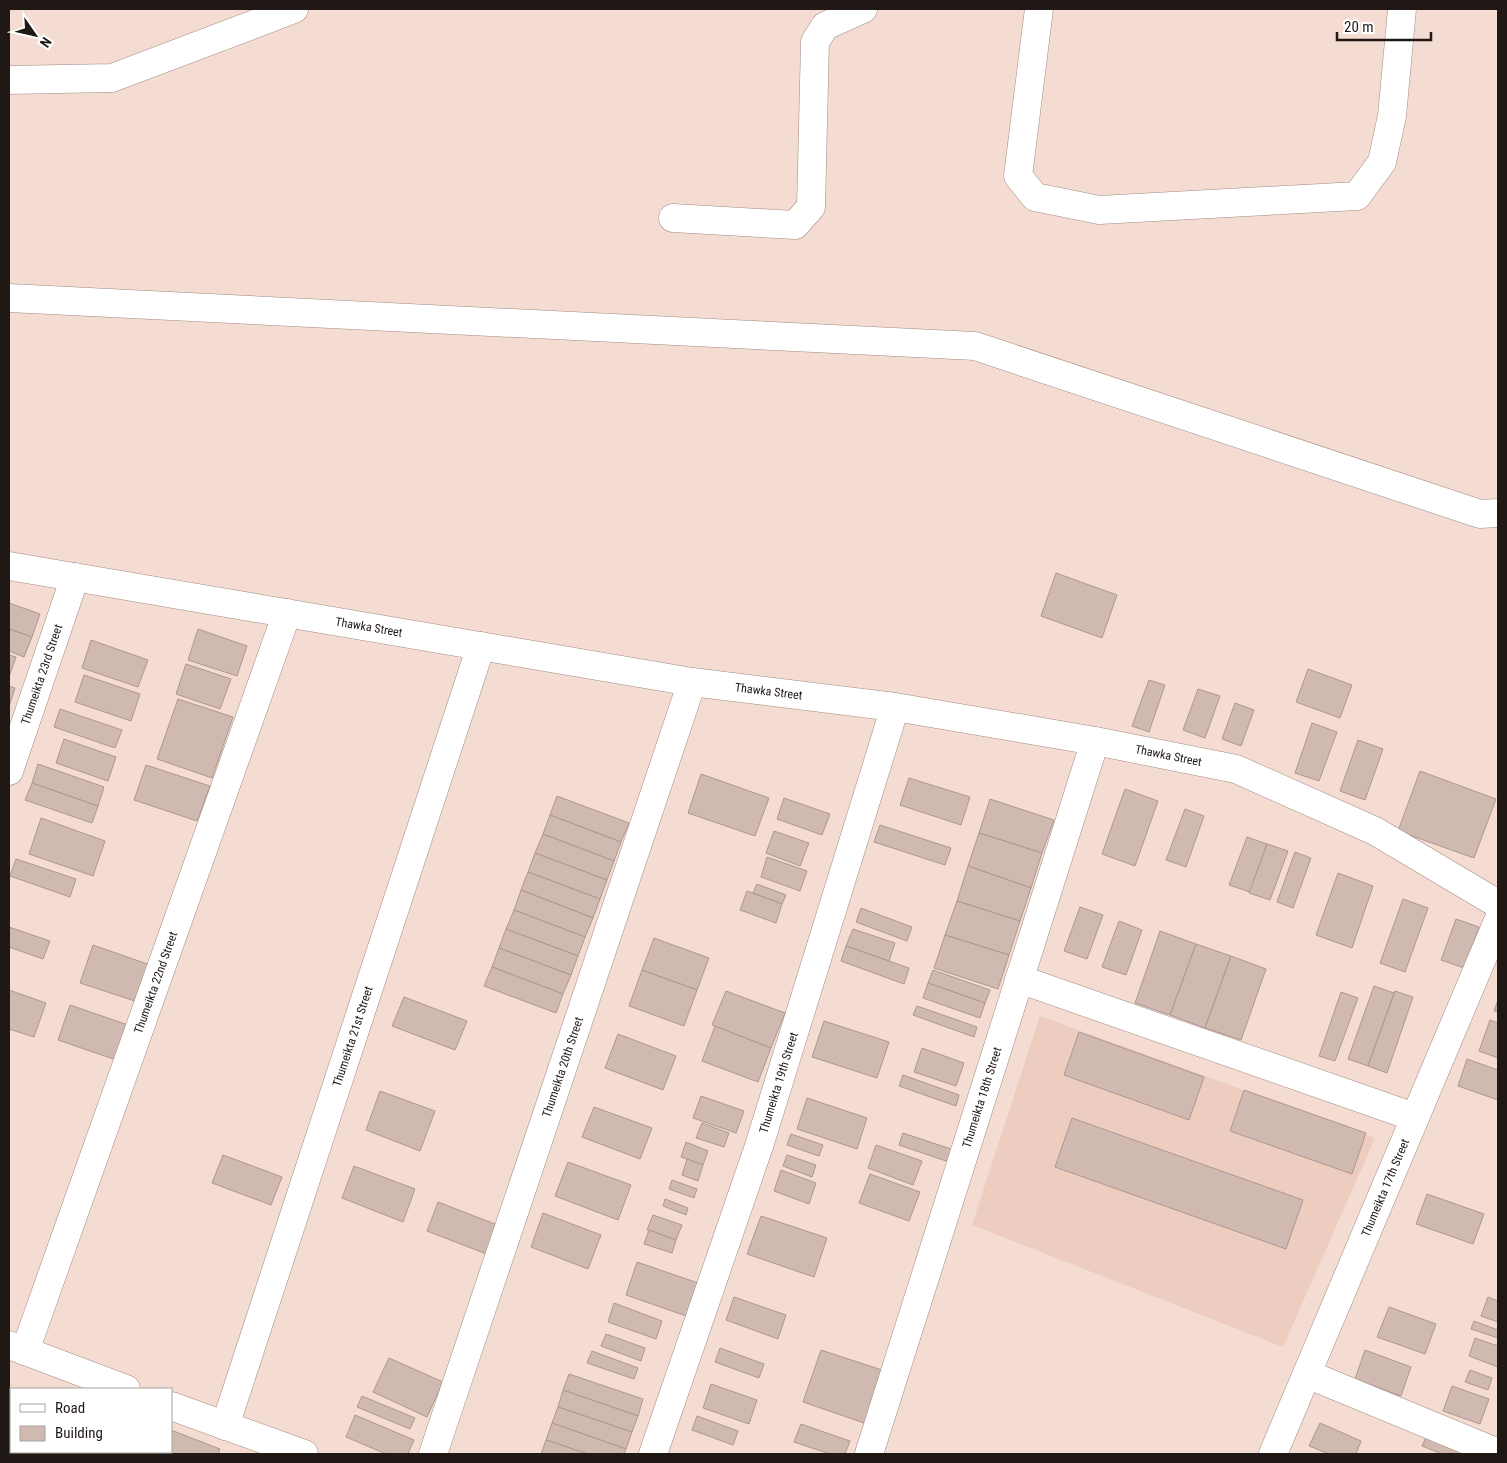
<svg xmlns="http://www.w3.org/2000/svg" width="1507" height="1463" viewBox="0 0 1507 1463" font-family="'Roboto Condensed',sans-serif">
<rect width="100%" height="100%" fill="#f4dcd2"/>
<path fill="#eccdc0" d="M1040 1016 1375 1138 1283 1347 972 1225Z"/>
<g fill="#d0b9b0" stroke="#ad978e">
<path d="M1056 573 1117 595 1102 638 1041 616Z"/>
<path d="M9 603 40 614 32 637 9 629Z"/>
<path d="M9 629 32 637 24 657 9 651Z"/>
<path d="M198 629 247 646 237 676 188 660Z"/>
<path d="M91 640 148 660 138 687 82 668Z"/>
<path d="M9 655 16 657 9 677Z"/>
<path d="M186 664 231 679 220 709 176 694Z"/>
<path d="M1308 669 1352 685 1340 718 1296 702Z"/>
<path d="M84 675 140 694 131 721 75 702Z"/>
<path d="M1149 680 1165 685 1149 732 1132 726Z"/>
<path d="M9 686 15 688 9 707Z"/>
<path d="M1198 689 1220 696 1205 738 1183 730Z"/>
<path d="M178 699 233 717 212 778 157 759Z"/>
<path d="M1235 703 1254 710 1241 746 1222 739Z"/>
<path d="M60 709 122 730 115 748 54 727Z"/>
<path d="M1312 723 1337 732 1319 781 1295 773Z"/>
<path d="M64 739 116 757 108 781 56 763Z"/>
<path d="M1358 740 1383 749 1365 800 1340 791Z"/>
<path d="M38 764 104 787 98 806 32 783Z"/>
<path d="M146 765 210 786 197 821 134 800Z"/>
<path d="M1420 771 1496 799 1474 858 1398 831Z"/>
<path d="M701 774 769 798 755 836 688 813Z"/>
<path d="M909 778 970 797 961 825 900 805Z"/>
<path d="M32 783 98 806 92 823 25 800Z"/>
<path d="M1125 789 1158 801 1135 866 1102 854Z"/>
<path d="M557 796 629 823 621 842 550 815Z"/>
<path d="M784 798 830 814 822 835 777 819Z"/>
<path d="M990 799 1054 820 1042 853 979 833Z"/>
<path d="M1185 809 1204 816 1186 867 1166 860Z"/>
<path d="M550 815 621 842 614 861 543 834Z"/>
<path d="M41 818 105 841 93 876 29 854Z"/>
<path d="M880 825 951 848 945 865 874 842Z"/>
<path d="M774 831 809 843 800 866 766 853Z"/>
<path d="M979 833 1042 853 1031 888 968 866Z"/>
<path d="M543 834 614 861 607 880 535 853Z"/>
<path d="M1247 837 1267 844 1250 892 1229 885Z"/>
<path d="M1267 844 1288 851 1270 900 1249 893Z"/>
<path d="M1295 852 1311 858 1293 908 1277 902Z"/>
<path d="M535 853 607 880 600 899 528 872Z"/>
<path d="M767 857 807 871 800 891 761 877Z"/>
<path d="M16 859 76 879 70 897 10 876Z"/>
<path d="M968 866 1031 888 1020 921 957 901Z"/>
<path d="M528 872 600 899 593 918 521 890Z"/>
<path d="M1338 873 1373 886 1352 948 1316 935Z"/>
<path d="M757 884 786 895 782 904 753 893Z"/>
<path d="M521 890 593 918 585 937 514 910Z"/>
<path d="M747 891 782 904 776 923 740 910Z"/>
<path d="M1403 899 1428 908 1405 972 1380 963Z"/>
<path d="M957 901 1020 921 1009 955 945 935Z"/>
<path d="M1080 907 1103 915 1087 959 1064 951Z"/>
<path d="M861 908 912 927 907 941 856 922Z"/>
<path d="M514 910 585 937 578 956 506 929Z"/>
<path d="M1456 919 1479 927 1464 968 1441 960Z"/>
<path d="M1119 921 1142 930 1126 975 1102 967Z"/>
<path d="M9 927 50 941 43 959 9 947Z"/>
<path d="M506 929 578 956 571 975 499 948Z"/>
<path d="M853 929 895 943 889 961 846 946Z"/>
<path d="M1160 931 1196 944 1170 1015 1135 1003Z"/>
<path d="M945 935 1009 955 998 989 934 968Z"/>
<path d="M654 938 709 958 697 990 642 970Z"/>
<path d="M1196 944 1231 956 1205 1028 1170 1015Z"/>
<path d="M93 945 156 967 144 1004 80 983Z"/>
<path d="M846 946 909 968 904 984 841 961Z"/>
<path d="M499 948 571 975 563 994 492 967Z"/>
<path d="M1231 956 1266 969 1241 1040 1205 1028Z"/>
<path d="M492 967 563 994 556 1013 484 986Z"/>
<path d="M642 970 697 990 684 1026 629 1006Z"/>
<path d="M933 970 990 990 985 1003 928 983Z"/>
<path d="M928 983 985 1003 980 1018 923 998Z"/>
<path d="M1374 986 1394 993 1368 1066 1348 1059Z"/>
<path d="M9 990 46 1003 34 1037 9 1029Z"/>
<path d="M726 991 785 1013 771 1048 712 1025Z"/>
<path d="M1395 991 1413 997 1387 1073 1368 1066Z"/>
<path d="M1341 992 1358 998 1335 1061 1319 1056Z"/>
<path d="M404 997 467 1021 455 1050 392 1026Z"/>
<path d="M1498 1000V1012L1494 1011Z"/>
<path d="M70 1005 134 1027 122 1062 58 1040Z"/>
<path d="M917 1006 977 1027 974 1037 913 1015Z"/>
<path d="M1490 1020 1498 1023V1058L1479 1051Z"/>
<path d="M824 1021 889 1042 877 1078 812 1057Z"/>
<path d="M715 1026 771 1048 758 1082 702 1061Z"/>
<path d="M1079 1032 1204 1077 1189 1120 1064 1075Z"/>
<path d="M618 1034 676 1056 663 1090 605 1068Z"/>
<path d="M922 1048 964 1063 956 1086 914 1072Z"/>
<path d="M1467 1059 1498 1070V1100L1458 1086Z"/>
<path d="M903 1075 959 1095 956 1106 899 1086Z"/>
<path d="M1244 1090 1366 1133 1352 1174 1230 1131Z"/>
<path d="M380 1091 435 1111 420 1151 366 1130Z"/>
<path d="M701 1096 744 1111 736 1133 693 1118Z"/>
<path d="M807 1098 867 1118 857 1149 797 1129Z"/>
<path d="M594 1107 652 1128 640 1159 582 1137Z"/>
<path d="M1072 1118 1303 1200 1286 1249 1055 1167Z"/>
<path d="M702 1123 729 1133 724 1147 696 1138Z"/>
<path d="M903 1133 954 1150 949 1162 899 1145Z"/>
<path d="M791 1134 823 1145 819 1156 787 1145Z"/>
<path d="M686 1142 708 1151 703 1165 681 1157Z"/>
<path d="M876 1145 922 1161 913 1185 868 1168Z"/>
<path d="M223 1155 282 1177 271 1205 212 1183Z"/>
<path d="M787 1155 816 1165 812 1177 783 1166Z"/>
<path d="M687 1159 703 1165 698 1181 682 1175Z"/>
<path d="M568 1162 631 1185 618 1220 555 1196Z"/>
<path d="M354 1166 415 1189 403 1222 342 1198Z"/>
<path d="M781 1170 816 1183 809 1204 774 1191Z"/>
<path d="M870 1174 920 1192 909 1221 859 1203Z"/>
<path d="M672 1180 697 1189 694 1198 669 1189Z"/>
<path d="M1427 1194 1484 1214 1473 1244 1416 1224Z"/>
<path d="M665 1199 688 1208 686 1215 663 1206Z"/>
<path d="M438 1202 500 1226 489 1255 427 1231Z"/>
<path d="M543 1213 601 1235 588 1269 531 1247Z"/>
<path d="M653 1215 682 1225 676 1240 647 1230Z"/>
<path d="M761 1216 827 1238 814 1277 747 1254Z"/>
<path d="M649 1230 676 1240 672 1253 644 1244Z"/>
<path d="M637 1262 704 1285 692 1318 626 1295Z"/>
<path d="M734 1297 786 1315 778 1339 726 1320Z"/>
<path d="M1488 1297 1498 1301V1322L1481 1316Z"/>
<path d="M614 1303 662 1321 656 1339 608 1322Z"/>
<path d="M1389 1307 1436 1324 1425 1354 1377 1337Z"/>
<path d="M1474 1321 1498 1330V1338L1471 1329Z"/>
<path d="M606 1334 645 1348 641 1361 601 1346Z"/>
<path d="M1475 1338 1498 1346V1367L1469 1356Z"/>
<path d="M720 1348 764 1364 759 1378 715 1362Z"/>
<path d="M821 1350 885 1371 867 1424 803 1402Z"/>
<path d="M1365 1350 1411 1367 1401 1396 1355 1379Z"/>
<path d="M592 1351 638 1368 634 1379 587 1363Z"/>
<path d="M389 1358 443 1382 427 1417 373 1392Z"/>
<path d="M1470 1370 1492 1378 1488 1390 1465 1382Z"/>
<path d="M569 1374 643 1399 638 1416 563 1390Z"/>
<path d="M711 1384 757 1400 749 1424 703 1408Z"/>
<path d="M1452 1386 1489 1399 1480 1424 1443 1411Z"/>
<path d="M563 1390 638 1416 632 1432 558 1407Z"/>
<path d="M362 1396 415 1418 410 1429 357 1407Z"/>
<path d="M558 1407 632 1432 626 1449 552 1423Z"/>
<path d="M355 1415 414 1440 408 1454H386L346 1437Z"/>
<path d="M697 1416 738 1431 733 1445 692 1430Z"/>
<path d="M552 1423 626 1449 624 1454H588L546 1440Z"/>
<path d="M1320 1423 1361 1441 1356 1454H1329L1309 1446Z"/>
<path d="M801 1424 850 1441 845 1454H830L794 1442Z"/>
<path d="M171 1430 220 1449 218 1454H161L154 1452H171Z"/>
<path d="M1427 1435 1464 1451 1463 1454H1442L1422 1446Z"/>
<path d="M546 1440 588 1454H541Z"/>
</g>
<g fill="none" stroke-linecap="round" stroke-linejoin="round">
<defs>
<g id="minor">
<path d="M1039 9 1018 176 1035 197 1099 210 1357 196 1382 162 1392 116 1402 9"/>
<path d="M9 80 112 78 294 9"/>
<path d="M673 218 795 225 811 207 815 42 825 26 863 9"/>
<path d="M9 298 975 346 1480 514 1498 513"/>
<path id="s1" d="M9 566 692 682 895 707 1095 741 1236 769 1375 831 1498 904"/>
<path id="s2" d="M9 771 75 577"/>
<path d="M1019 979 1414 1117"/>
<path d="M9 1345 126 1389"/>
<path id="s3" d="M25 1351 287 613"/>
<path d="M1307 1374 1498 1453"/>
<path d="M171 1406 304 1454"/>
<path id="s4" d="M225 1426 481 646"/>
<path id="s5" d="M433 1454 692 682"/>
<path id="s6" d="M653 1454 759 1146 895 707"/>
<path id="s7" d="M869 1454 1095 741"/>
<path id="s8" d="M1273 1454 1498 921"/>
</g>
</defs>
<use href="#minor" stroke="#a18b82" stroke-width="29"/>
<use href="#minor" stroke="#fff" stroke-width="28"/>
</g>
<g text-anchor="middle" dominant-baseline="central" stroke-width="4.5" stroke-linejoin="round" paint-order="stroke">
<g font-size="12" fill="#201815" stroke="#fff">
<text stroke="none"><textPath href="#s1" startOffset="365">Thawka Street</textPath></text>
<text stroke="none"><textPath href="#s2" startOffset="102">Thumeikta 23rd Street</textPath></text>
<text stroke="none"><textPath href="#s1" startOffset="770">Thawka Street</textPath></text>
<text stroke="none"><textPath href="#s1" startOffset="1175">Thawka Street</textPath></text>
<text stroke="none"><textPath href="#s3" startOffset="391">Thumeikta 22nd Street</textPath></text>
<text stroke="none"><textPath href="#s4" startOffset="410">Thumeikta 21st Street</textPath></text>
<text stroke="none"><textPath href="#s5" startOffset="408">Thumeikta 20th Street</textPath></text>
<text stroke="none"><textPath href="#s6" startOffset="392">Thumeikta 19th Street</textPath></text>
<text stroke="none"><textPath href="#s7" startOffset="374">Thumeikta 18th Street</textPath></text>
<text stroke="none"><textPath href="#s8" startOffset="289">Thumeikta 17th Street</textPath></text>
</g>
</g>
<rect width="1507" height="1463" fill="none" stroke="#201815" stroke-width="20"/>
<rect x="10" y="1388" width="162" height="65" fill="#ffffff" stroke="#a6a3a1"/>
<rect x="20" y="1404" width="25" height="8" fill="#ffffff" stroke="#a6a3a1"/>
<text x="55" y="1413" font-size="15" fill="#201815">Road</text>
<rect x="20" y="1426" width="25" height="15" fill="#d0b9b0" stroke="#a6a3a1"/>
<text x="55" y="1438" font-size="15" fill="#201815">Building</text>
<g transform="translate(35 35) rotate(124)" stroke="#ffffff" stroke-width="4" paint-order="stroke">
<path d="M0-4L9 19L0 12L-9 19Z" fill="#201815"/>
<text y="-8" font-size="14" font-weight="bold" text-anchor="middle" fill="#201815">N</text>
</g>
<path d="M1337 32v8h94v-8" fill="none" stroke="#201815" stroke-width="2.5"/>
<text x="1344" y="32" font-size="15" fill="#201815" stroke="#ffffff" stroke-width="4" paint-order="stroke">20 m</text>
</svg>
